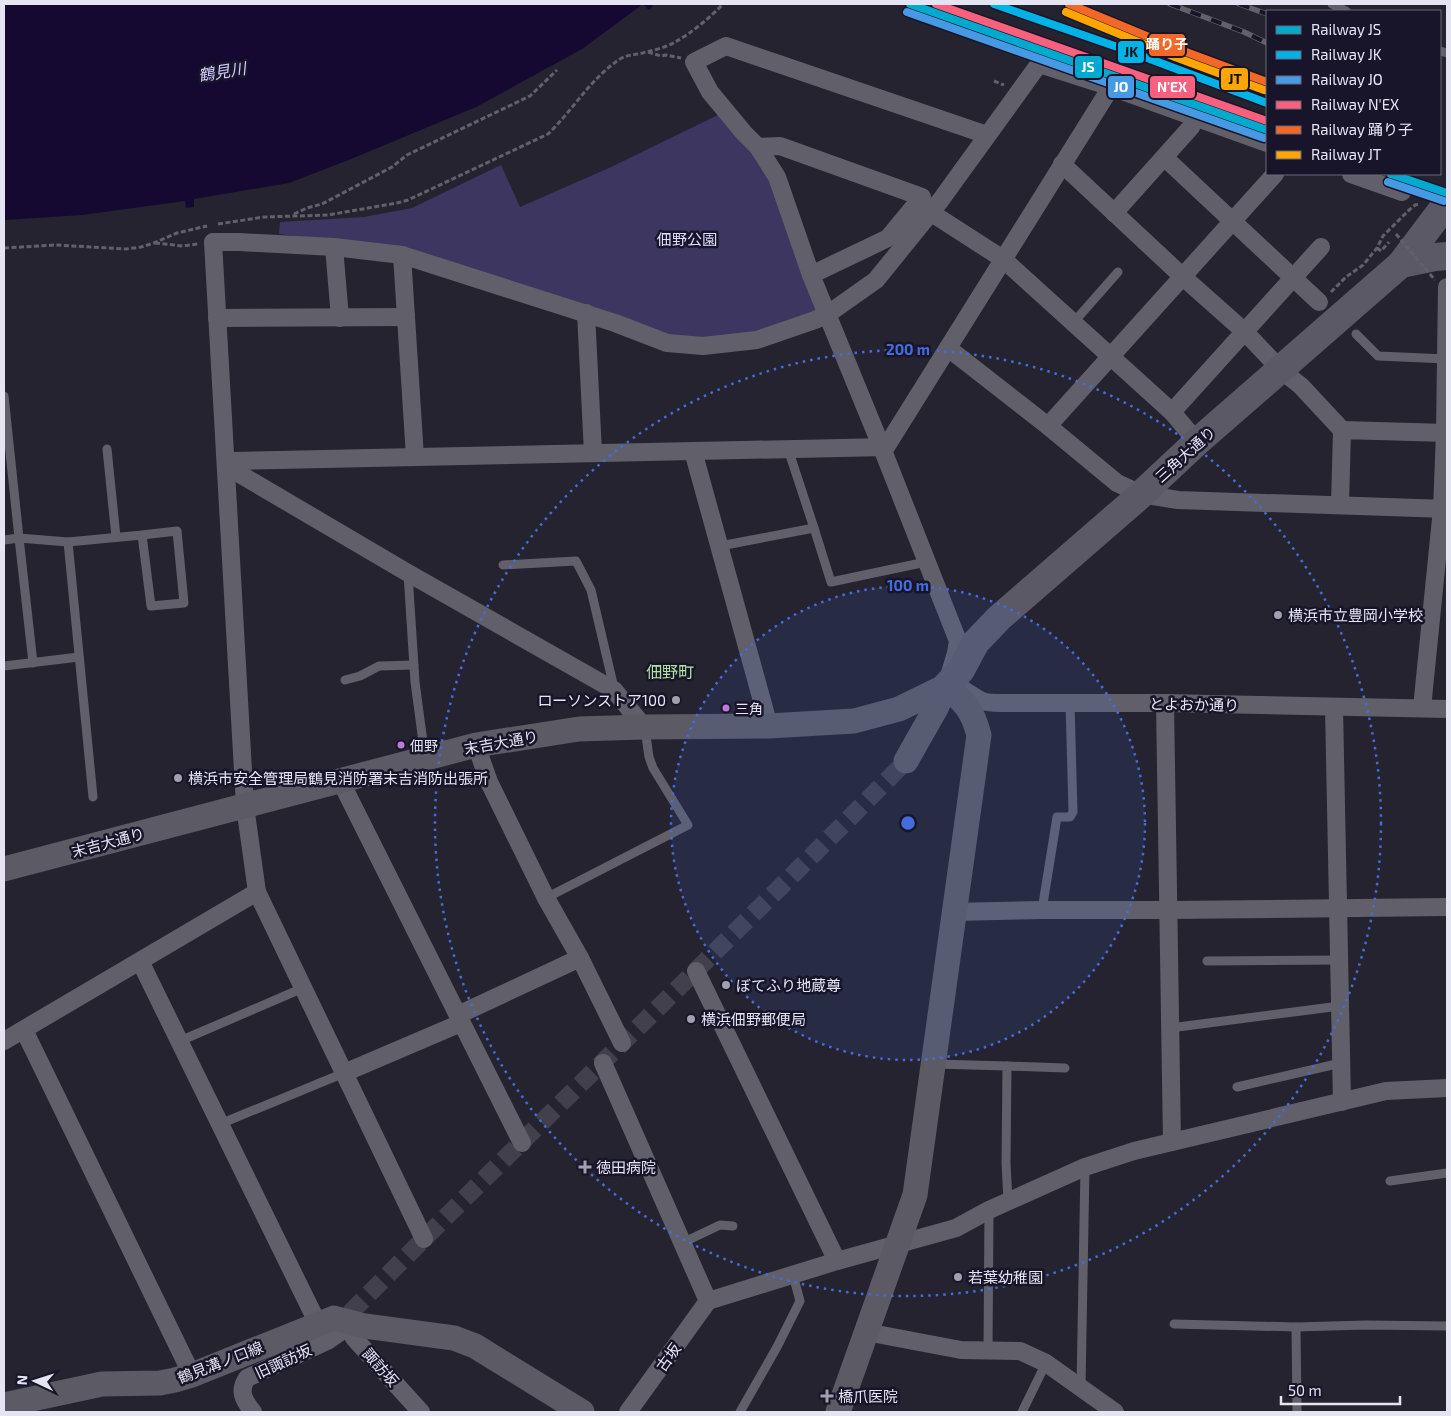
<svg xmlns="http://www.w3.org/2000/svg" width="1451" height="1416" viewBox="0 0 1451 1416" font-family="'Exo 2','Noto Sans JP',sans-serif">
<rect width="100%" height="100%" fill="#24232f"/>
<path fill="#3d3661" d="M720 114 769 175 818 314 755 333 703 339 664 337 367 245 279 234 280 222 364 217 412 208 501 165 520 207 609 168Z"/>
<path fill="#150932" d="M4 4H651L653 6 649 10 643 4 582 49 476 107 351 159 289 183 194 199V207L186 208 185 201 82 215 4 220Z"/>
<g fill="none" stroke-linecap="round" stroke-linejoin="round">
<path stroke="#41404c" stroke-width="18" stroke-dasharray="18 9" stroke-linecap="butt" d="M350 1313C534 1127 723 947 906 761"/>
<g stroke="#62616a" stroke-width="3" stroke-dasharray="5 2.5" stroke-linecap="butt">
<path d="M648 52 661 56 666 55 681 58"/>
<path d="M994 81 1004 85"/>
<path d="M294 214 307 208 322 204 392 167 407 155 530 96 557 70"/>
<path d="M218 224 264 217 328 215 397 203 408 200 548 134C573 110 591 78 620 59 628 54 637 55 646 52 655 50 667 47 675 42 690 34 711 17 723 4"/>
<path d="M155 243 183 246 198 244"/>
<path d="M4 248 56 245 126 249 141 247 154 243 177 233 207 226"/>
<path d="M1377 248 1381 251 1389 242"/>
<path d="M1331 292 1346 277 1363 265 1377 248 1383 236 1408 211 1415 205 1420 204"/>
</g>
<g stroke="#61606a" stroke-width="9">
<path d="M1332 4 1346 11"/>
<path d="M1440 51 1447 53"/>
<path d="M1073 323 1118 272"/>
<path d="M1356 334 1378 356 1447 359"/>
<path d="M4 396 19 538 68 542 93 797"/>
<path d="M107 449 116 537"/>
<path d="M788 449 814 528"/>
<path d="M4 540 19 538 33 663"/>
<path d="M68 542 142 535 151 606 184 603 177 531 142 535"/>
<path d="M720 546 814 528 831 582 926 562"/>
<path d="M503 565 576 561 591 590 614 688"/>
<path d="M408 574 415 682 425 757"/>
<path d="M4 666 79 657"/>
<path d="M345 680 360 676 379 666 414 665"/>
<path d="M546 898 688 825 653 768 649 757 645 729"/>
<path d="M1042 910 1057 817H1070L1073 812 1070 703"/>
<path d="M1207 961 1339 960"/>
<path d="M1170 1028 1340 1006"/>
<path d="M180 1041 303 988"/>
<path d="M935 1064 1007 1066 1006 1163 1008 1201"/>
<path d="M1007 1066 1065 1068"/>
<path d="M1237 1087 1341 1063"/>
<path d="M220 1124 344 1073"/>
<path d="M1390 1181 1447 1173"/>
<path d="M682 1243 720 1225 733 1226"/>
<path d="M1174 1324 1296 1327 1365 1325 1447 1326"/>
<path d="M1296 1327 1297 1412"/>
<path d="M988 1351 989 1210"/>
<path d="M1081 1387 1085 1167"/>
<path d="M740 1412 777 1347 800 1301 793 1275"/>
<path d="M1022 1412 1046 1363"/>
</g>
<g stroke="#61606a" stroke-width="18">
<path d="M987 135 726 46 694 62 710 92 744 133 758 147 777 177 811 275 882 448 958 641 956 653 946 686C961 684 969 695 982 701 988 703 996 703 1002 703H1165L1447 709"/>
<path d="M758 147 780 146 922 197 888 238 811 275"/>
<path d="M1165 158 1319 302"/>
<path d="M1062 164 1183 277 1245 332 1281 370 1301 386 1342 430"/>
<path d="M1351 174 1402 192"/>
<path d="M930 212 1003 259 1172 412 1197 442"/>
<path d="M1114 213 1191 127 1195 118"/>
<path d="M334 247 340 318"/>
<path d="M402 255 415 457"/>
<path d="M586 313 593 453"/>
<path d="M217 318 406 317"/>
<path d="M948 348 1048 426 1117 483 1141 494 1178 500 1447 509"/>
<path d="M1172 412 1321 247"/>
<path d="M1048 426 1275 174"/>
<path d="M693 451 769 726"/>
<path d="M1340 505 1342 430 1447 433"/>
<path d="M1165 703 1172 1142"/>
<path d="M1334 707 1342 1102"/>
<path d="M1422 708 1442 509 1445 433 1447 287"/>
<path d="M644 727 614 690 408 573 243 476 227 465 234 461 886 447 1111 87"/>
<path d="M476 745 489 782 546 898 580 958 622 1043"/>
<path d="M340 780 522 1143"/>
<path d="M954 912 1042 910H1169L1447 907"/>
<path d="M140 961 318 1324"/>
<path d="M696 971 837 1261"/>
<path d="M458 1015 580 958"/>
<path d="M24 1030 192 1375"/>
<path d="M4 1041 257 892"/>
<path d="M603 1063 708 1301"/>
<path d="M344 1073 461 1023"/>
<path d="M424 1239 257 892 245 806 213 242H239L334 247 402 255 615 323 667 343 703 346 757 340 815 320 828 314 876 280 940 201 1039 64 1111 87 1267 143"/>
<path d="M708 1301 837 1261 956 1228 989 1210 1085 1167 1134 1151 1386 1091 1447 1088"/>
<path d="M344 1320 354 1338 421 1412"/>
<path d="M866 1332 961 1350 1020 1351 1046 1363 1115 1412"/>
<path d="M253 1412C244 1401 238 1391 247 1378L329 1340 339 1333 344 1320"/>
<path d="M628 1412 708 1301"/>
</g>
<g stroke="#5b5a65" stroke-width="25">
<path d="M906 761 936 708 946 686"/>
<path d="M4 869 476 745 579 729 644 727 769 726 854 721 899 709 946 686"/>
<path d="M4 1405 102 1384 160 1383 175 1380 192 1375 334 1318 365 1326 454 1338 475 1346 582 1412"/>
<path d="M838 1412 915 1195 979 735C972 709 965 703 946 686"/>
</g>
<g stroke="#5a5965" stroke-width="28">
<path d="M1401 264 1447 203"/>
<path d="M946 686 961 670 976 642 999 618 1135 500 1197 442 1401 264 1435 257 1447 256"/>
</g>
<defs>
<g id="rail">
<path d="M1170 4 1244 32 1267 43"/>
<path d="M1239 4 1267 14"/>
</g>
</defs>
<use href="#rail" stroke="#62616a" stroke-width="5.5"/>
<use href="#rail" stroke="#18152a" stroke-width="4" stroke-dasharray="11" stroke-linecap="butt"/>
<path stroke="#62616a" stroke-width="3" stroke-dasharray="5 2.5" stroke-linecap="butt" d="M1396 234 1435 280"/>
<defs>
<g id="rail-1">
<path d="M910 4 1267 130"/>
<path d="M1391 174 1447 193"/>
</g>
<path id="rail-2" d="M994 4 1126 50 1267 103"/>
<g id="rail-3">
<path d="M907 12 1264 138"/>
<path d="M1388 182 1444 201"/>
</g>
<path id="rail-4" d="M936 4 1267 121"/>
<path id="rail-5" d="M1069 4 1178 49 1267 82"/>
<path id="rail-6" d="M1066 12 1175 57 1264 90"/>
</defs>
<use href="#rail-1" stroke="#18152a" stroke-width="11"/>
<use href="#rail-2" stroke="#18152a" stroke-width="11"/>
<use href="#rail-3" stroke="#18152a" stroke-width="11"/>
<use href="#rail-4" stroke="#18152a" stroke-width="11"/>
<use href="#rail-5" stroke="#18152a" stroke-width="11"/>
<use href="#rail-6" stroke="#18152a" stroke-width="11"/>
<use href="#rail-1" stroke="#00a9ce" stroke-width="8"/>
<use href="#rail-2" stroke="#00b2e5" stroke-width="8"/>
<use href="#rail-3" stroke="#469ae3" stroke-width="8"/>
<use href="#rail-4" stroke="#f8607d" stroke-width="8"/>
<use href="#rail-5" stroke="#f36827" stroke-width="8"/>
<use href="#rail-6" stroke="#ffa500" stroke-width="8"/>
</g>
<circle cx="908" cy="823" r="237" fill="#456cdd" fill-opacity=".12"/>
<g fill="none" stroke="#456cdd" stroke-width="2.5" stroke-dasharray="2.5 5">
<circle cx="908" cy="823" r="237"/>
<circle cx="908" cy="823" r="473"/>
</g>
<g fill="#a1a0ae" stroke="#18152a" stroke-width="2">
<circle cx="1278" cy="615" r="5"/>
<circle cx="676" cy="700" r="5"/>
<circle cx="178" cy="778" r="5"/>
<circle cx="726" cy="985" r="5"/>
<circle cx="691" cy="1019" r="5"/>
<path d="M582.5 1159.5h5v5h5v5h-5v5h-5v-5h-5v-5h5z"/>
<circle cx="958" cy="1277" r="5"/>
<path d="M824.5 1388.5h5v5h5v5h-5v5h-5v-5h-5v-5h5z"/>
</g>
<g fill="#bd7bd9" stroke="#18152a" stroke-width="2">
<circle cx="726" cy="708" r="4.5"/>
<circle cx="401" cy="745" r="4.5"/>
</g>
<g text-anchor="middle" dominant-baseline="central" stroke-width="5" stroke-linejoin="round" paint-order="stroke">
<g font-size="14" fill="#e5e4f3" stroke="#18152a" text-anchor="start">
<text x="735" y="708">三角</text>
<text x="410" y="745">佃野</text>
</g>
<g font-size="15" fill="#e0ddfe" stroke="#18152a">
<text x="687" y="239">佃野公園</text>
</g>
<g font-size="15" fill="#e5e4f3" stroke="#18152a">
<text transform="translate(1185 454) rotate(-42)">三角大通り</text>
<text transform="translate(1194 704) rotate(1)">とよおか通り</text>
<text transform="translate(501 742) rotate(-10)">末吉大通り</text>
<text transform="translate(108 842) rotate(-15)">末吉大通り</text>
<text transform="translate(668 1357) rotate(-54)">古坂</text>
<text transform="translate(283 1361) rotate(-25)">旧諏訪坂</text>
<text transform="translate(220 1362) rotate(-21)">鶴見溝ノ口線</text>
<text transform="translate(381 1367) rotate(48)">諏訪坂</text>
</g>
<g font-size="15" fill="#e5e4f3" stroke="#18152a" text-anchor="start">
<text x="1288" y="615">横浜市立豊岡小学校</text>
<text x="666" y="700" text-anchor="end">ローソンストア100</text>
<text x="188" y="778">横浜市安全管理局鶴見消防署末吉消防出張所</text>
<text x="736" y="985">ぼてふり地蔵尊</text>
<text x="701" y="1019">横浜佃野郵便局</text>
<text x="596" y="1167">徳田病院</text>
<text x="968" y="1277">若葉幼稚園</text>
<text x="838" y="1396">橋爪医院</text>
</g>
<g font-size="16" font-style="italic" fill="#d1cdfd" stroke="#18152a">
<text transform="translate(222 71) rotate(-9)">鶴見川</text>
</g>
<g font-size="16" fill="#afe1a2" stroke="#18152a">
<text x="670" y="671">佃野町</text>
</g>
</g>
<circle cx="908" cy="823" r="8" fill="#456cdd" stroke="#18152a" stroke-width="2.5"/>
<g font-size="15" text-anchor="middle" font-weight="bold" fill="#456cdd" stroke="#18152a" stroke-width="5" stroke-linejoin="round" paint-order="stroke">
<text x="908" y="355">200 m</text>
<text x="908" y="591">100 m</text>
</g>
<g stroke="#18152a" stroke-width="2">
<rect x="1148" y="33" width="38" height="24" rx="5" fill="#f36827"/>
<rect x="1117" y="40" width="28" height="24" rx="5" fill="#00b2e5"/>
<rect x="1074" y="55" width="29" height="24" rx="5" fill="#00a9ce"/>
<rect x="1220" y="67" width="29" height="24" rx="5" fill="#ffa500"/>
<rect x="1107" y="75" width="28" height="24" rx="5" fill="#469ae3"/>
<rect x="1149" y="75" width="47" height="24" rx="5" fill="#f8607d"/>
</g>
<g font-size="14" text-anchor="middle" font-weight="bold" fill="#fff">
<text x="1167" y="49">踊り子</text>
<text x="1088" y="72">JS</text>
<text x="1121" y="92">JO</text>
<text x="1172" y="92">N'EX</text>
</g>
<g font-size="14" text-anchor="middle" font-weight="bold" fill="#111">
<text x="1131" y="57">JK</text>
<text x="1235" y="84">JT</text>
</g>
<rect width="1451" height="1416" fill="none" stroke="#e5e4f3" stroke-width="10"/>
<rect x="1266" y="10" width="175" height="165" fill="#18152a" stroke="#6a687a"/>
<rect x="1276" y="26" width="25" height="8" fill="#00a9ce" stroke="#6a687a"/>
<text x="1311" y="35" font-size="15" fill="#e5e4f3">Railway JS</text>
<rect x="1276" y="51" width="25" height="8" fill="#00b2e5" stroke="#6a687a"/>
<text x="1311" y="60" font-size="15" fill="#e5e4f3">Railway JK</text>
<rect x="1276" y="76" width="25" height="8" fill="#469ae3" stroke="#6a687a"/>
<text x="1311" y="85" font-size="15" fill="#e5e4f3">Railway JO</text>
<rect x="1276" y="101" width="25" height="8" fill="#f8607d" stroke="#6a687a"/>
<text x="1311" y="110" font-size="15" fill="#e5e4f3">Railway N'EX</text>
<rect x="1276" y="126" width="25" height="8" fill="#f36827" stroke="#6a687a"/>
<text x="1311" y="135" font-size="15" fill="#e5e4f3">Railway 踊り子</text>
<rect x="1276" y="151" width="25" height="8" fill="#ffa500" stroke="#6a687a"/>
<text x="1311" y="160" font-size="15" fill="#e5e4f3">Railway JT</text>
<g transform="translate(35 1381) rotate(274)" stroke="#18152a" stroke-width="4" paint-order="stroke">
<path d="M0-4L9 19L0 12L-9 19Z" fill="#e5e4f3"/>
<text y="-8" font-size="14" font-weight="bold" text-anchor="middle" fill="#e5e4f3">N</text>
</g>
<path d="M1281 1396v8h119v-8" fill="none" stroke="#e5e4f3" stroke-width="2.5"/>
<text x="1288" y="1396" font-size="15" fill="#e5e4f3" stroke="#18152a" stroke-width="4" paint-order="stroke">50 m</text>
</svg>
